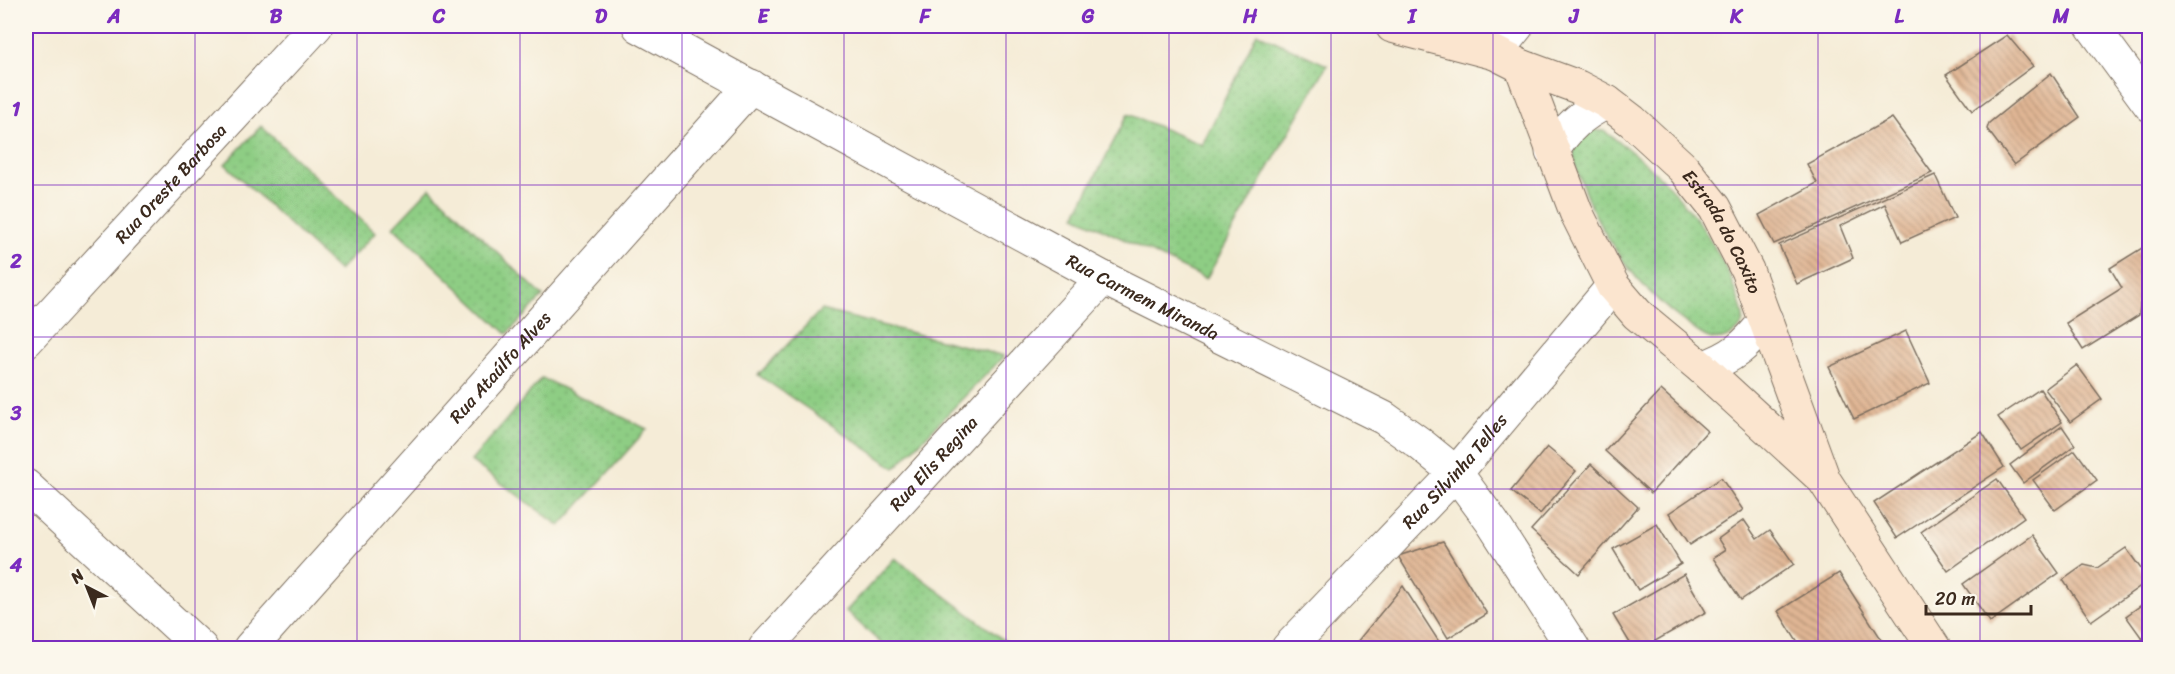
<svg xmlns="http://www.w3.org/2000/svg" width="2175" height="674" viewBox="0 0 2175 674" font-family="Sriracha,sans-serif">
<defs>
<pattern id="grass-dots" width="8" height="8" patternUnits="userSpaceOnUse" patternTransform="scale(1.5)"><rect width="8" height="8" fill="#8ecd84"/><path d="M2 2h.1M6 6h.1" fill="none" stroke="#7bb072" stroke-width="1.8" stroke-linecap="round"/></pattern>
<pattern id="building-back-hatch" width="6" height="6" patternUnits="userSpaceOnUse" patternTransform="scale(1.5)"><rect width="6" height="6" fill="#e0b694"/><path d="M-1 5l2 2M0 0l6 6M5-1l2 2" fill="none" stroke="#b79478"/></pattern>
</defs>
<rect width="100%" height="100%" fill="#fbf7ec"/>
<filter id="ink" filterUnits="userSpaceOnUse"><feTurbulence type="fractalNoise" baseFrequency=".0167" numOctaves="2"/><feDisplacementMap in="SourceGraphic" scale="12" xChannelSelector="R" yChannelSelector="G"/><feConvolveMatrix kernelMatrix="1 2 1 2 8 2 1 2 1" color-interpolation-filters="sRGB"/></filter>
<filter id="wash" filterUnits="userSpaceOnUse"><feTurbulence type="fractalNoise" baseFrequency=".008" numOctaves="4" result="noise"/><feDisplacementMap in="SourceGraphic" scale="24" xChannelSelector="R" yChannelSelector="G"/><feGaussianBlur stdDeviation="1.35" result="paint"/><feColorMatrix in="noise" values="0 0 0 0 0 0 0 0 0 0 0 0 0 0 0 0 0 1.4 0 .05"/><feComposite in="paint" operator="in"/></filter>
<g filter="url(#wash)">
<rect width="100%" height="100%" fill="#f5ecd7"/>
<g fill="url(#grass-dots)" stroke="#647c51" stroke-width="1.5">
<path d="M1257 33 1327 65 1206 279 1075 216 1128 114 1202 145Z"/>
<path d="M261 126 375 233 339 271 225 164Z"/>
<path d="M1594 130 1604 131C1663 172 1711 224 1736 293 1740 306 1749 320 1737 331 1730 337 1722 341 1712 339 1702 337 1694 329 1686 323 1637 288 1599 235 1580 178 1577 170 1573 161 1574 152 1575 140 1583 135 1594 130Z"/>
<path d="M430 188 543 296 507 334 393 227Z"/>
<path d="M821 310 1004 356 895 468 758 375Z"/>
<path d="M542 378 647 429 560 526 471 461Z"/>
<path d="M895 558 1014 648H886L846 611Z"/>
</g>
<g id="blocks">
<g fill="url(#building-back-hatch)">
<path d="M2007 35 2033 66 1972 111 1946 75Z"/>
<path d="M2051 73 2080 117 2014 165 1987 129 1989 123Z"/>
<path d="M1892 118 1932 173 1774 244 1759 215 1817 183 1807 164Z"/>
<path d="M1935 175 1955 218 1902 242 1885 204 1840 226 1853 258 1797 284 1779 245Z"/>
<path d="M2150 243V298L2140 304 2139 315 2083 350 2066 323 2122 288 2110 268Z"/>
<path d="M1906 331 1930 383 1854 419 1829 367Z"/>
<path d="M2077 365 2102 399 2070 422 2045 389Z"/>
<path d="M2040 389 2062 422 2021 450 1998 417Z"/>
<path d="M1661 390 1707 431 1651 493 1605 451Z"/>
<path d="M2062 426 2075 445 2023 483 2010 465Z"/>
<path d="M1982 432 2004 467 1897 538 1874 503Z"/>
<path d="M1547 447 1576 471 1540 514 1511 491Z"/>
<path d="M2075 450 2097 480 2055 510 2033 480Z"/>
<path d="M1591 464 1638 507 1579 574 1531 530Z"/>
<path d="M1721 478 1743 510 1690 545 1669 513Z"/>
<path d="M1997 479 2024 517 1948 571 1921 532Z"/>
<path d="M1744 520 1757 539 1770 530 1794 564 1741 600 1713 558 1725 550 1718 539Z"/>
<path d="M1657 524 1681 564 1638 590 1613 549Z"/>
<path d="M2032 535 2059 573 1990 622 1963 584Z"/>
<path d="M1443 542 1487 614 1448 638 1398 556Z"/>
<path d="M2126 548 2149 580 2091 621 2063 580 2084 565 2097 568Z"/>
<path d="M1839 573 1887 648H1801L1778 611Z"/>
<path d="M1684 574 1706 612 1643 648H1633L1613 615Z"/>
<path d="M1403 586 1443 648H1359L1356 643Z"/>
<path d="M2150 599V648H2149L2126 616Z"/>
</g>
</g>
</g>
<g filter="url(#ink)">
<use href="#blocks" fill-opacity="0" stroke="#7c6e5f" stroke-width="1.5"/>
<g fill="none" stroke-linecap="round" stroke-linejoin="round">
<defs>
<g id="minor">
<path id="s1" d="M639 26 1103 278 1384 418 1419 443 1456 473 1492 522 1573 648"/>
<path d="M2092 26 2150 105"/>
<path d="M1495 53 1517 26"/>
<path id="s2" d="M26 341 316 26"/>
<path d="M26 486 201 648"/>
<path id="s3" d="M250 648 751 86"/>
<path id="s4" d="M765 648 1103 278"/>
<path id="s5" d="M1288 648 1456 473 1613 286"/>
</g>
<g id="tertiary">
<path d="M1552 152C1566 128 1582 114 1607 102"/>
<path d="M1702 368C1733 357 1746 346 1766 320"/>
</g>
<g id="secondary">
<path id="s6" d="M1392 26 1495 53 1521 66 1578 87 1607 102 1632 121 1683 168 1715 208 1747 270 1824 480 1934 648"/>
<path d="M1521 66 1576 212 1613 286 1637 314 1702 368 1820 476"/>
</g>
</defs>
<use href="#minor" stroke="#7c6e5f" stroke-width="35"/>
<use href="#tertiary" stroke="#7c6e5f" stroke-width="35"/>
<use href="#secondary" stroke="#7c6e5f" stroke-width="35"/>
<use href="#minor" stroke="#fff" stroke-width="33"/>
<use href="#tertiary" stroke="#fff" stroke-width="33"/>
<use href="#secondary" stroke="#fbe5cf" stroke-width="33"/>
</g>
</g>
<path fill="none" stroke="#7b2cbf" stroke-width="1.5" stroke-opacity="0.55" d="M195 26V648M357 26V648M520 26V648M682 26V648M844 26V648M1006 26V648M1169 26V648M1331 26V648M1493 26V648M1655 26V648M1818 26V648M1980 26V648M26 185H2150M26 337H2150M26 489H2150"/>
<g text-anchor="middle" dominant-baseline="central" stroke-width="6" stroke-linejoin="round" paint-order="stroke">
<g font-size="18" fill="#3b2a1e" stroke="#fbf7ec">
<text stroke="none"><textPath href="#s2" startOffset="214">Rua Oreste Barbosa</textPath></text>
<text stroke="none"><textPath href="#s6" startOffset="405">Estrada do Caxito</textPath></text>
<text stroke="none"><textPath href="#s1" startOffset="572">Rua Carmem Miranda</textPath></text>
<text stroke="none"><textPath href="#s3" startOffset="376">Rua Ataúlfo Alves</textPath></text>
<text stroke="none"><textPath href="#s4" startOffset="250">Rua Elis Regina</textPath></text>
<text stroke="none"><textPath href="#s5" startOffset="243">Rua Silvinha Telles</textPath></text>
</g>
</g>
<rect width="2175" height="674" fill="none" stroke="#fbf7ec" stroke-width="66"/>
<g transform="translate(87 587) rotate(318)" stroke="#fbf7ec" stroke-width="4.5" paint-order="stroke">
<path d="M0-4.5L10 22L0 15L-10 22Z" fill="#3b2a1e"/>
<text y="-9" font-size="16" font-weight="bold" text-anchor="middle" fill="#3b2a1e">N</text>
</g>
<path d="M1926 605v9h105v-9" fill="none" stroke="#3b2a1e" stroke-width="3"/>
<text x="1935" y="605" font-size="18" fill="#3b2a1e" stroke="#fbf7ec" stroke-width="4.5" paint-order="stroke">20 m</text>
<rect x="33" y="33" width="2109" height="608" fill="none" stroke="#7b2cbf" stroke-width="2"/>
<g font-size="20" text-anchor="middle" font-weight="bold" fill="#7b2cbf">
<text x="114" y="23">A</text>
<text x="276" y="23">B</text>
<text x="439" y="23">C</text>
<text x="601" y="23">D</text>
<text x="763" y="23">E</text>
<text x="925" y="23">F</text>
<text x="1088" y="23">G</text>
<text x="1250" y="23">H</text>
<text x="1412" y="23">I</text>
<text x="1574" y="23">J</text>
<text x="1736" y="23">K</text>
<text x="1899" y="23">L</text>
<text x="2061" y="23">M</text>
<text x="16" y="116">1</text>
<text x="16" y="268">2</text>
<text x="16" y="420">3</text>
<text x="16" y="572">4</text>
</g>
</svg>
